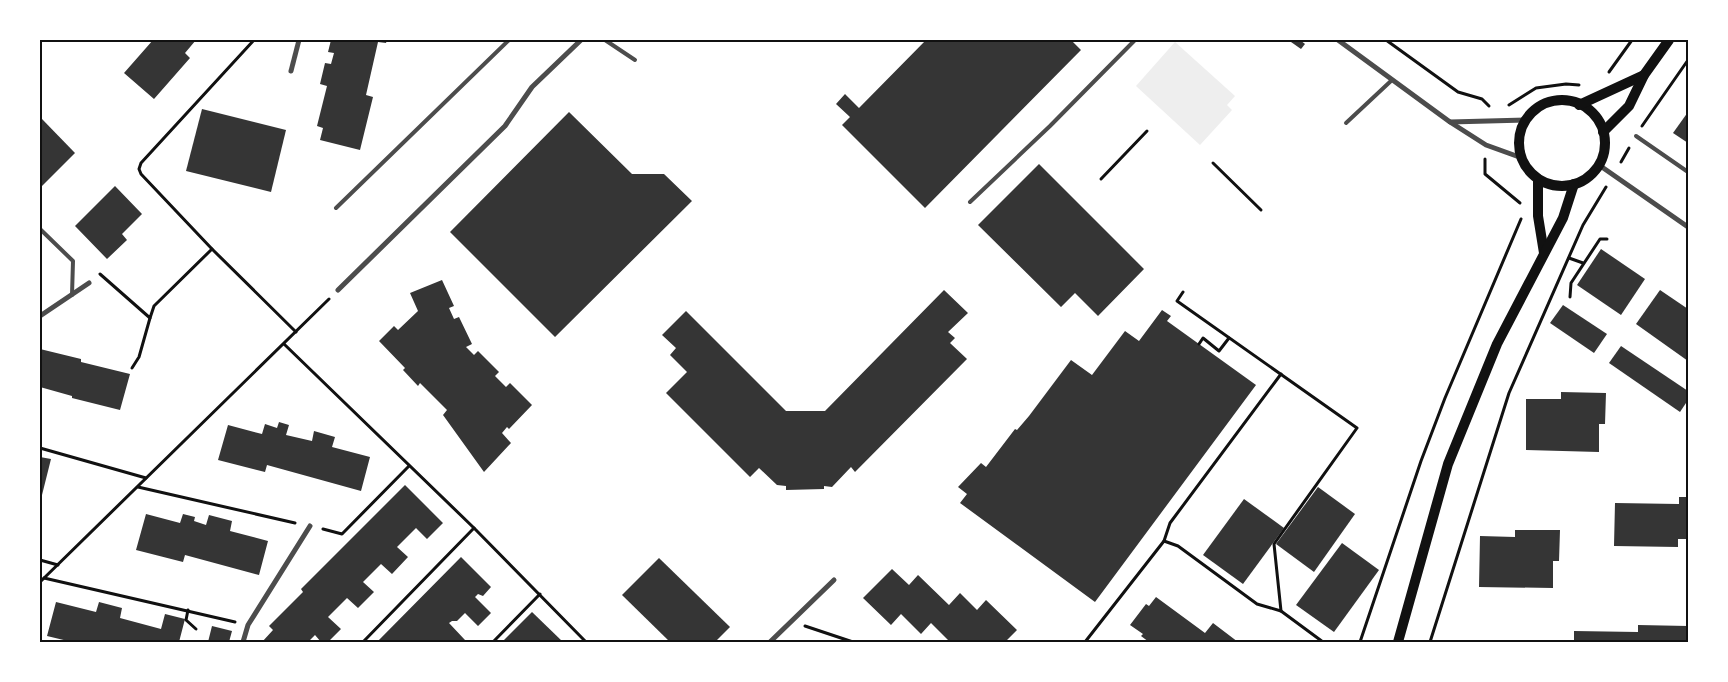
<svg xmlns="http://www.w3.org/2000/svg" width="1728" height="682" viewBox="0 0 1728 682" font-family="Jost,sans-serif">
<rect width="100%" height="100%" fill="#fff"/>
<path fill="#eee" d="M1175 42 1235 96 1227 105 1232 110 1200 145 1136 86Z"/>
<g fill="#353535">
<path d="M153 40H196L185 53 190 58 154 99 124 73Z"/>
<path d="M331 40H387L386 43 378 42 366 95 373 97 360 150 320 140 323 128 317 126 327 86 320 84 325 63 331 64 334 53 328 52Z"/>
<path d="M926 40H1071L1081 50 925 208 842 125 850 117 836 104 845 94 859 108Z"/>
<path d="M1293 40H1300L1305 44 1301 49 1291 42Z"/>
<path d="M202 109 286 130 271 192 186 171Z"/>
<path d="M569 112 632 174H664L692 201 555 337 450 232Z"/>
<path d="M1688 112V143L1673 133Z"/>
<path d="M42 119 75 153 40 188V121Z"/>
<path d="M1039 164 1144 269 1098 316 1075 293 1061 307 978 225Z"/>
<path d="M115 186 142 214 122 234 127 240 107 259 75 226Z"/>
<path d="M1601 249 1645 279 1621 315 1577 285Z"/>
<path d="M442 280 454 306 449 308 454 319 459 317 472 344 466 347 474 355 478 351 499 372 495 376 506 387 510 383 532 405 509 429 507 427 502 433 511 443 484 472 443 415 447 410 420 383 418 386 403 370 405 368 379 341 394 326 398 330 418 311 410 293Z"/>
<path d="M944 290 968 313 948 332 955 338 950 343 967 359 855 472 851 467 832 487 824 486V489L786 490V486L777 485 759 468 750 477 666 393 687 372 670 355 676 348 662 335 686 311 786 411H825Z"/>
<path d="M1660 290 1688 309V361L1636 324Z"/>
<path d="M1563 305 1607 334 1594 353 1550 323Z"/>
<path d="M1162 310 1171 316 1167 321 1256 385 1095 602 960 503 967 494 958 487 981 463 986 467 1015 429 1017 430 1029 416 1071 360 1092 375 1125 331 1139 341Z"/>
<path d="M1621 346 1688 391V400L1680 412 1609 363Z"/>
<path d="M40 349 81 359V362L130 374 120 410 72 398V396L40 387Z"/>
<path d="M1561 392 1606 393 1605 424H1599V452L1526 450V399H1561Z"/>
<path d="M279 422 289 425 286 435 312 441 314 431 335 437 332 447 370 457 361 491 267 465 265 472 218 460 228 425 262 434 265 424 277 428Z"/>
<path d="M40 457 51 459 41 499H40Z"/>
<path d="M405 485 443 523 427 539 416 528 397 547 408 557 392 574 381 564 363 582 374 592 358 608 347 598 328 617 341 629 328 642H321L315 635 308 642H262L273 630 269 626 303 592 301 589Z"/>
<path d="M1318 487 1355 514 1314 572 1276 544Z"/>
<path d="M1679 497H1688V539H1678V547L1614 546 1615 503 1679 504Z"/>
<path d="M1244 499 1284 528 1243 584 1203 555Z"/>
<path d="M146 514 180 523 183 514 195 517 194 521 206 525 209 515 232 521 230 531 268 541 259 575 185 555 183 562 136 550Z"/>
<path d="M1515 530H1560L1559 561H1553V588L1479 587 1480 536 1515 537Z"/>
<path d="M1342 543 1379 570 1334 632 1296 605Z"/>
<path d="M461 557 491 587 483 596 478 594 475 597 491 613 478 626 465 613 457 621H452L449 623 465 640 463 642H377Z"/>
<path d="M659 558 730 627 715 642H670L622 595Z"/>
<path d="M892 569 909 585 918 575 949 605 960 593 977 610 986 600 1017 630 1005 642H971L969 640 967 642H950L931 623 921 634 901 614 891 625 863 598Z"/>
<path d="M1156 597 1205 633 1213 623 1238 642H1149L1141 636 1143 634 1130 625 1146 604 1149 606Z"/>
<path d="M56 602 96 612 99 602 122 608 120 618 161 629 165 614 185 619 179 642H72L47 636Z"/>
<path d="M532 612 563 642H502Z"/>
<path d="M1638 625 1688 626V642H1574V631L1638 632Z"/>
<path d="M212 626 232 631 229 642H208Z"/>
</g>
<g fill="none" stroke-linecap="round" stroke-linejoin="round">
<g stroke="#111" stroke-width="3">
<path d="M254 40 141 163 139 169 141 174 212 249 296 332"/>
<path d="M1386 40 1458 92 1482 99 1489 106"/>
<path d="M1609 72 1632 40"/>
<path d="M1509 105 1536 88 1566 84 1579 85"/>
<path d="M1642 126 1688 60"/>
<path d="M1485 159V174L1520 203"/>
<path d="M1621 162 1629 148"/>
<path d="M1213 163 1261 210"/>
<path d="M1101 179 1147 131"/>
<path d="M1569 258 1583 263"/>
<path d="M100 274 150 318 154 306 212 249"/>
<path d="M1183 292 1177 301 1357 428 1274 544 1281 611"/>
<path d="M1570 297 1571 283 1600 239H1607"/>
<path d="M284 344 474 528 586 642"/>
<path d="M1199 344 1203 338 1219 351 1229 338"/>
<path d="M132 368 139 357 150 318"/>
<path d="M40 448 146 478"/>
<path d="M138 487 295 523"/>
<path d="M323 529 342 534 409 466"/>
<path d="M1164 541 1178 546 1257 604 1281 611 1323 642"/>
<path d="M40 560 58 565"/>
<path d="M44 578 235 622"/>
<path d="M40 582 329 299"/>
<path d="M188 610 186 620 196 629"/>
<path d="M805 626 853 642"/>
<path d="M363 642 474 528"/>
<path d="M493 642 540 594"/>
<path d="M1085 642 1164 541 1170 523 1281 374"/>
<path d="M1360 642 1421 461 1445 398 1521 219"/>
<path d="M1430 642 1509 393 1583 225 1606 187"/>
</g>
<g stroke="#4c4c4c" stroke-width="4">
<path d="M605 40 635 60"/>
<path d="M1346 123 1392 80"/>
<path d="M1636 136 1688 172"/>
<path d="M970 202 1050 126 1135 40"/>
<path d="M336 208 509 40"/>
<path d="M40 229 73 261 72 295"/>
</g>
<g stroke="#4c4c4c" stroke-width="5">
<path d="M1338 40 1450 122 1486 145 1522 158"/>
<path d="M291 71 299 40"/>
<path d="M1450 122 1526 120"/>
<path d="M1599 165 1688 227"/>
<path d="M338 290 505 126 532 87 581 40"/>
<path d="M40 316 89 283"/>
<path d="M243 642 248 625 310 526"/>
<path d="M770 642 834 580"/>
</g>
<g stroke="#111" stroke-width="10">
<circle cx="1562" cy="143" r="43"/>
<path d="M1579 105 1644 75"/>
<path d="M1603 132 1629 106 1644 75 1669 40"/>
<path d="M1538 179V216L1544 253"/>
<path d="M1398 642 1448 464 1497 344 1563 218 1574 184"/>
</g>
</g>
<rect width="1728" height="682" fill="none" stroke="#ffffff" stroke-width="82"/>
<rect x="41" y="41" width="1646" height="600" fill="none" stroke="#111" stroke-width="2"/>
</svg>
